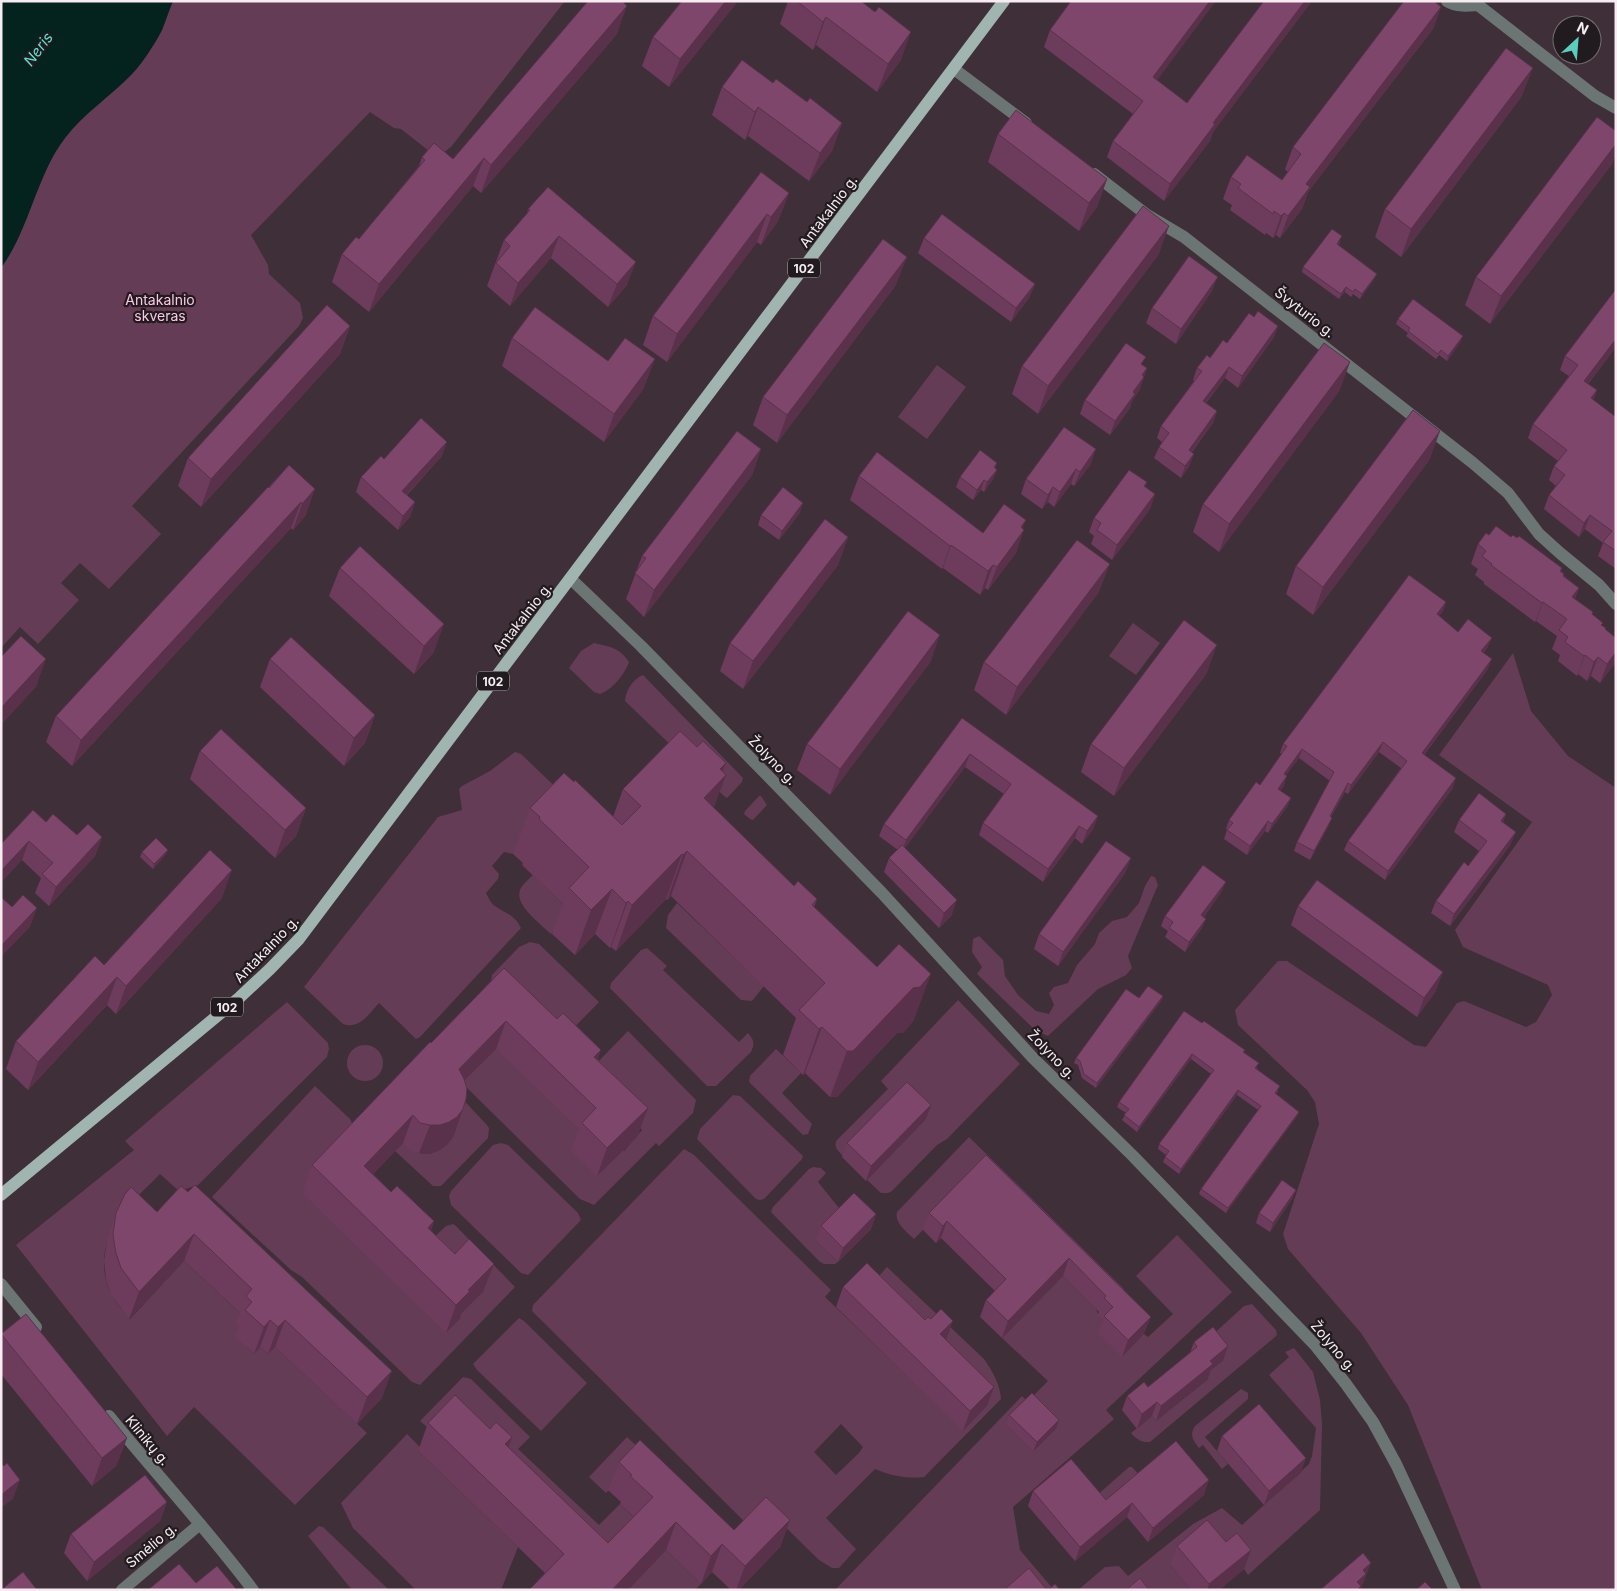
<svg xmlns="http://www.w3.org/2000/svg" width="1617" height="1591" viewBox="0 0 1617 1591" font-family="Inter,sans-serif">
<rect width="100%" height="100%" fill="#3f2f38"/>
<g fill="#643c56" fill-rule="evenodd">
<path d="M173 1H565L451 147 443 153 429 151 401 129 394 128 370 112 251 235 268 265 269 274 300 303 303 318 299 326 132 506 161 534 109 589 80 563 61 583 79 600 38 644 20 627 1 648V268C30 228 36 176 65 138 84 113 111 96 132 74 144 61 154 45 162 30 166 20 169 10 173 1Z"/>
<path d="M937 365 966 387 927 439 898 417Z"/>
<path d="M1133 623 1160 643 1136 675 1109 656Z"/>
<path d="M594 643C610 647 619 647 629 662 625 674 612 690 600 694L594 692 569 668 581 651Z"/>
<path d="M1513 653 1531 711 1568 756 1616 788V1590H1482L1408 1405 1361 1333 1288 1249 1283 1234 1319 1124 1315 1102 1307 1090 1238 1025 1235 1010 1278 961H1287L1414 1045 1426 1047 1457 1003 1464 1001 1526 1027 1536 1022 1552 995 1548 985 1463 947 1455 930 1532 822 1439 755Z"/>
<path d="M643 675 743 778 742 782 727 798 724 796 625 701C625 691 634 678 643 675Z"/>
<path d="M515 752 521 754 567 798 513 854 504 852 492 866 499 874 498 879 486 893C488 897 491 904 495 906 506 914 514 914 521 928L420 1037 416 1039 379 1003C369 1014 359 1030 343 1024L304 987 438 817 462 810 459 789 462 786 490 771Z"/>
<path d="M759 796H761L767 805 753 820 750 819 744 814 745 811Z"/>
<path d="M533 875 572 913 551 934C542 925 514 905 520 890 522 885 529 879 533 875Z"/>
<path d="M1151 876 1155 877 1158 885 1128 956 1132 968 1126 975 1098 989 1048 1036 1035 1030 977 974 982 967 972 952 973 939 979 936 1003 960 1005 976 1018 995 1036 1011 1049 1014 1054 1005 1049 993 1054 987 1068 983 1077 965 1095 944 1099 933 1112 921 1127 917 1139 903 1145 886Z"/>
<path d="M677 903 764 986 752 1001 741 1000 666 928 668 915Z"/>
<path d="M530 942 539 944 599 1002 564 1038 491 983 492 975 519 947Z"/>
<path d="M647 948 667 966 663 970 739 1042 748 1033C754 1040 755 1043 751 1052L716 1086H707L610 988 611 983 641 950Z"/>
<path d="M958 1000 1020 1064 947 1139 937 1145 892 1191 888 1193H881L867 1180 926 1119 843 1156C838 1151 833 1147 837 1140L888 1089 881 1081Z"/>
<path d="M287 1002 328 1043 329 1049 327 1057 198 1185 179 1191 160 1174C148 1187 133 1199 122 1213 104 1235 98 1268 111 1294 116 1303 123 1311 130 1319L184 1261 243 1316 242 1329 236 1337 254 1354 260 1347 268 1354 275 1347 367 1433 295 1505 194 1407 167 1436 16 1245 134 1150 125 1141Z"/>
<path d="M628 1031 696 1100 693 1113 659 1146 656 1143 594 1205 580 1199 462 1083 496 1049 624 1151 642 1130 600 1088 594 1066Z"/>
<circle cx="365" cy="1063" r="18"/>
<path d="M776 1049 801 1073 782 1093 812 1124 808 1134 803 1135 749 1082 750 1076Z"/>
<path d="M315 1086 350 1119 358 1135 302 1193 430 1241 446 1226 453 1224 456 1226 515 1287 420 1385 412 1382 302 1277 291 1270 212 1197Z"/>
<path d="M455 1091 486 1124 489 1128 488 1138 441 1186H433L395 1151 403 1143C408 1146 414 1152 419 1153 436 1158 455 1142 456 1126 457 1115 455 1103 455 1091Z"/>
<path d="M733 1095 740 1096 803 1156 802 1159 764 1199 760 1200 756 1199 697 1139 700 1129Z"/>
<path d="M969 1137 1124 1289 1112 1301 980 1172 914 1239C907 1232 894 1223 897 1212Z"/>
<path d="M501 1143 508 1145 578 1213 581 1220 528 1275 521 1273 451 1205 449 1196 451 1191 493 1145Z"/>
<path d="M684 1149 694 1155 831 1290 825 1297 963 1430 867 1289 887 1267 984 1359C993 1372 1000 1384 1001 1399L924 1477C907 1479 892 1476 875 1469L826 1518 856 1549 839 1568H832L819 1560 775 1517 752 1529 532 1311 533 1305ZM841 1424 863 1447 859 1453 836 1475 814 1452Z"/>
<path d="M813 1167 821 1168 826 1173 818 1182 843 1213 816 1241 838 1262 835 1264H824L820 1262 771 1212 773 1207 809 1169Z"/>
<path d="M1177 1235 1232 1292 1106 1410 1114 1419 1013 1507 1020 1550 1054 1590H835L1022 1396 1028 1402 1006 1425 1033 1452V1396L1048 1381 1002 1338 1063 1276 1096 1309C1103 1328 1126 1329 1144 1334L1148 1337 1173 1314 1136 1276Z"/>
<path d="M1252 1304 1276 1330 1277 1335 1275 1337 1150 1442C1142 1443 1136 1439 1131 1433L1152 1416 1156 1421 1208 1379V1339L1244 1306Z"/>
<path d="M519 1318 524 1321 587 1383 541 1431 477 1370 473 1364Z"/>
<path d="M1294 1348 1313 1372 1320 1400 1322 1424 1320 1510 1248 1575 1244 1569 1170 1565 1191 1590H1078L1105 1567 1119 1566 1128 1576 1193 1524 1222 1508 1242 1525 1309 1464 1312 1456 1316 1428 1269 1375 1289 1357 1285 1352Z"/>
<path d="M463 1377 471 1379 530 1437 518 1449 599 1525 620 1504 642 1525 598 1571 420 1421Z"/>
<path d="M1241 1389 1248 1393V1399L1205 1437 1228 1464 1222 1469 1203 1445 1199 1448C1193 1440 1189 1435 1195 1426Z"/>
<path d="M407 1434 421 1448 418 1451 518 1547 501 1590H416L353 1528 341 1503Z"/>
<path d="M627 1437 644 1453 606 1493 589 1477Z"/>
<path d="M1129 1467H1132L1139 1475 1103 1507 1095 1497Z"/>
<path d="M319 1526 323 1527 389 1590H352L308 1536Z"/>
<path d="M666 1550 701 1584 695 1590H628Z"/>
</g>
<path fill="#04221e" d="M1 1H173C169 10 166 20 162 30 154 45 144 61 132 74 111 96 84 113 65 138 36 176 30 228 1 268Z"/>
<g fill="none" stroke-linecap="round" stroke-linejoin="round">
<g stroke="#6b7573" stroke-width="12">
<path d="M1447 1C1457 7 1467 6 1478 5L1595 96 1616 108"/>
<path d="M954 69 1026 123"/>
<path d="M1094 174 1147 215 1184 237 1473 463 1508 493 1539 534 1560 553 1599 585 1616 604"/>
<path d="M571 579 641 646 725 732 882 893 1033 1058 1133 1156 1315 1345 1346 1384 1373 1422 1396 1464 1455 1590"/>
<path d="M1 1284 36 1327"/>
<path d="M109 1416C156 1474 208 1530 253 1590"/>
<path d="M122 1590 200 1524"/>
</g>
<path stroke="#a0b4b0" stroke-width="12" d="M1 1195 240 997 270 969 299 939 1004 1"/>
</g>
<g fill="#6d3c5c">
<path d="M682 1H738L669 87 642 66 653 37Z"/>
<path d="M788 1H861L901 60 877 92 816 45 813 50 780 24Z"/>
<path d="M1264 1H1312L1213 132 1210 141 1164 201 1107 157 1113 141 1133 114 1044 47 1050 30 1157 80 1187 103Z"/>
<path d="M1441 7 1433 29 1308 192 1302 209 1280 238 1276 235 1273 238 1266 233 1265 235 1230 210 1232 205 1223 199 1231 177 1282 180 1288 172 1285 169 1293 147Z"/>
<path d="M617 34 481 193 473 186 369 312 332 282 342 254 359 239 419 166 422 157 453 159Z"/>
<path d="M773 83 842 123 832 151 809 181 748 136 745 140 712 115 722 87Z"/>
<path d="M1522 96 1401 257 1375 237 1385 209Z"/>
<path d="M1616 131V153L1612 164 1490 324 1465 305 1476 277Z"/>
<path d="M998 134 1107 179 1097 207 1079 231 988 162Z"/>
<path d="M789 193 778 221 761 245 757 242 667 362 643 345 653 316Z"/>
<path d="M528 209 627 285 608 307 551 258 510 306 487 286 504 240 527 214Z"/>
<path d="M924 238 1035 284 1029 298 1011 322 918 253Z"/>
<path d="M1341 241 1338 245 1375 278 1360 299 1353 294 1351 297 1345 292 1339 299 1302 272 1303 267Z"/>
<path d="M1159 254 1038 414 1012 394 1022 366Z"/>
<path d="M896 285 777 443 753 425 763 397Z"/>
<path d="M1212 291 1176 344 1146 323 1152 308Z"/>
<path d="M1254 317 1278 326 1274 337 1238 388 1225 378 1206 403 1217 411 1213 423 1192 452 1190 465 1181 478 1154 458 1159 447 1162 442 1157 438 1161 426 1194 381 1193 380 1197 368 1227 343Z"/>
<path d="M1398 319 1461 341 1447 361 1439 355 1436 359 1406 336 1408 333 1396 324Z"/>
<path d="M350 326 340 354 201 507 178 486 188 458Z"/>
<path d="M512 338 608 361 644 388 604 442 502 366Z"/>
<path d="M1616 347 1588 384 1597 390 1593 400 1616 417V569L1598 556 1603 543 1585 529 1579 537 1544 509 1549 495 1556 486 1549 480 1554 466 1558 461 1528 438 1533 424 1569 376 1560 370 1565 356Z"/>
<path d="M1143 366 1147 368 1139 391 1132 401 1130 408 1110 435 1080 414 1085 400Z"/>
<path d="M1340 390 1219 552 1193 532 1203 504Z"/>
<path d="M761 449 752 475 644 617 626 599 642 556Z"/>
<path d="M442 456 407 495 415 502 410 517 398 530 356 492 361 477 384 459Z"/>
<path d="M1430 459 1313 615 1286 594 1296 566Z"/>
<path d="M997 463 995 468 997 470 993 479 984 492 981 490 973 500 956 487 960 477Z"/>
<path d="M1091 464 1074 486 1071 484 1054 507 1048 502 1042 509 1021 494 1026 479Z"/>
<path d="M289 465 306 515 293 530 291 528 72 766 46 742 56 716Z"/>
<path d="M859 476 983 533 1023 529 1016 553 988 590 985 588 980 595 943 568 942 569 850 500Z"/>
<path d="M1147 482 1145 487 1155 494 1150 509 1112 560 1091 544 1094 536 1089 532 1094 518Z"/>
<path d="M800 513 779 540 758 525 761 515Z"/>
<path d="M1489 535 1511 537 1562 568 1561 572 1564 574V576L1579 588 1575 599 1593 612 1592 614 1605 630 1616 638V662L1600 683 1591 676 1587 681 1578 674 1577 676 1558 661 1560 655 1552 649 1557 636 1536 621 1535 622 1484 584V582L1475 575 1478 569 1471 564 1478 544Z"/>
<path d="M848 537 838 565 743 689 720 671 730 643Z"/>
<path d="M340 568 434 652 414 674 329 596Z"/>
<path d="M1099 592 1006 715 974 690 984 662Z"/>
<path d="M1446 602 1443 611 1439 616 1458 632 1488 647 1483 653 1488 669 1424 755 1453 788 1385 880 1344 850 1348 841 1401 768 1379 752 1348 794 1345 792 1331 817 1332 818 1328 827 1310 860 1294 851 1297 842 1330 781 1299 758 1286 775 1284 785 1280 791 1291 798 1287 807 1268 833 1265 831 1247 855 1224 839 1227 830 1226 829 1229 820 1260 785 1282 754 1280 753 1283 744Z"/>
<path d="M270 659 375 715 365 743 344 766 260 687Z"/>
<path d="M931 661 830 795 797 770 807 744Z"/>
<path d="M1207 673 1114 796 1081 772 1091 744Z"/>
<path d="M962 718 1094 828 1082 844 1075 838 1043 882 979 835 983 823 1004 794 965 767 905 848 952 915 939 928 884 872 889 858 898 850 879 836 884 824Z"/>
<path d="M200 751 306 808 296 836 275 858 190 779Z"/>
<path d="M722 772 714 808 794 886 817 899 814 907 914 1020 903 1033H897L837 1097H830L805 1073 803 1075 783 1055 796 1018 671 896 667 900 666 899 616 951 611 947 610 948 595 934 575 955 552 934 563 904 522 865 523 863 513 854 530 808 613 817 623 789Z"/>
<path d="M1506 814 1503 822 1511 844 1450 926 1431 913 1436 901 1468 866 1479 851 1454 832 1459 820Z"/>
<path d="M77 835 102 837 95 856 49 906 35 893 41 878 22 860 1 844Z"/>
<path d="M142 852 166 854 153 869 140 857Z"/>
<path d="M1131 858 1125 873 1058 966 1034 949 1039 934Z"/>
<path d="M1222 891 1204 917 1202 928 1185 952 1165 937 1168 931 1161 926 1165 916Z"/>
<path d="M222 898 116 1014 107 1005 28 1090 6 1069 16 1041 104 965Z"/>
<path d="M1298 906 1436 991 1417 1017 1291 925Z"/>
<path d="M504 968 648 1108 637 1137 597 1176 571 1151 579 1129 496 1049 465 1081 453 1137 447 1145 439 1150 429 1154 419 1153 410 1151 403 1143 373 1174 391 1192 434 1221 431 1230 483 1292 461 1314 460 1319 446 1333 302 1193 312 1165Z"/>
<path d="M1163 996 1161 1001 1096 1088 1082 1078 1078 1065 1074 1063 1076 1058 1139 998Z"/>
<path d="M1202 1023 1245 1050 1244 1053 1257 1068V1069L1278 1091 1276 1094 1299 1112 1297 1116 1226 1213 1199 1194 1201 1189 1258 1110 1237 1095 1179 1174 1163 1162 1166 1155 1158 1149 1159 1144 1211 1074 1191 1059 1137 1132 1122 1120 1126 1113 1117 1107 1119 1102Z"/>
<path d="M926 1119 866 1181 842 1157 847 1143Z"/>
<path d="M986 1155 1144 1334 1122 1357 1098 1333 1103 1320 1098 1315 1099 1312 1063 1276 1002 1338 980 1317 986 1300 995 1291 941 1238 936 1243 923 1230 929 1213Z"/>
<path d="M181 1186 382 1398 357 1424 275 1347 268 1354 260 1347 254 1354 235 1337 239 1326 236 1323 240 1313 184 1261 129 1319 111 1295 106 1280 104 1261 107 1240 116 1213 157 1212Z"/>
<path d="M1296 1190 1292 1199 1270 1232 1256 1223 1259 1213Z"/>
<path d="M876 1214 871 1229 838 1262 816 1241 821 1226Z"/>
<path d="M843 1287 987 1406 963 1431 836 1307Z"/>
<path d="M1 1334 127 1438 116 1466 92 1486 1 1374Z"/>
<path d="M1194 1342 1228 1346 1223 1361 1211 1370 1208 1378 1156 1421 1152 1416 1137 1429 1122 1410 1127 1396 1148 1387 1190 1353Z"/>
<path d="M1009 1415 1056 1429 1033 1452 1006 1425Z"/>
<path d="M428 1423 490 1429 608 1543 634 1517 620 1504 621 1502 608 1490 619 1462 734 1530 790 1520 780 1547 739 1590H731L712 1572 701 1584 666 1550 628 1590H529L545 1573 418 1451Z"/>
<path d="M1222 1436 1301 1473 1264 1505 1217 1451Z"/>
<path d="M1033 1491 1106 1500 1204 1495 1148 1542 1127 1517 1075 1561 1028 1506Z"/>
<path d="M167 1502 160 1521 87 1581 64 1553 71 1534Z"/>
<path d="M1226 1542 1244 1569 1219 1590H1191L1170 1565 1177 1546Z"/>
</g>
<g fill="#59314b">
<path d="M726 1H738L669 87 680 59Z"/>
<path d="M1210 1H1216L1147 94 1153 77Z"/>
<path d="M1305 1H1312L1213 132 1210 141 1164 201 1170 184 1213 123Z"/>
<path d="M627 6 617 34 481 193 491 165Z"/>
<path d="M1441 7 1433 29 1308 192 1302 209 1280 238 1288 216 1306 184Z"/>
<path d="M826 17 816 45 813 50 823 22Z"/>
<path d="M911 32 901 60 877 92 888 64Z"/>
<path d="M1533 68 1522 96 1401 257 1411 229Z"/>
<path d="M758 107 748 136 745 140 755 112Z"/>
<path d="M842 123 832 151 809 181 820 153Z"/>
<path d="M1616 144V153L1612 164 1490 324 1501 296Z"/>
<path d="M484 158 473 186 369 312 379 284Z"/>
<path d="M1107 179 1097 207 1079 231 1089 203Z"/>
<path d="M789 193 778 221 761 245 771 217Z"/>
<path d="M1284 213 1276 235 1273 238 1281 216Z"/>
<path d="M767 214 757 242 667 362 677 334Z"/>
<path d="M1169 226 1159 254 1038 414 1048 386Z"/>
<path d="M559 236 551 258 510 306 518 283Z"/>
<path d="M907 257 896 285 777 443 787 415Z"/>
<path d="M636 262 627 285 608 307 617 284Z"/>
<path d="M1377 274 1375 278 1360 299 1362 294Z"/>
<path d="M1218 277 1212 291 1176 344 1181 329Z"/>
<path d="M1035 284 1029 298 1011 322 1016 308Z"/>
<path d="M1346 287 1345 292 1339 299 1341 294Z"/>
<path d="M350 326 340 354 201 507 211 479Z"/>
<path d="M1278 326 1274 337 1238 388 1242 376Z"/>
<path d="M1463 336 1461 341 1447 361 1448 356Z"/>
<path d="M1616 339V347L1579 395 1584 381Z"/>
<path d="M655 359 644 388 604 442 614 414Z"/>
<path d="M1350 362 1340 390 1219 552 1229 524Z"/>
<path d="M1229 367 1225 378 1198 412 1203 401Z"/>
<path d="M1147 368 1139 391 1132 401 1130 408 1110 435 1115 421 1133 392 1142 375Z"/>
<path d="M1597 390 1592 404 1591 398Z"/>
<path d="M1217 411 1213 423 1184 461 1189 450Z"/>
<path d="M1440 431 1430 459 1313 615 1323 587Z"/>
<path d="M447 442 442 456 397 505 402 491Z"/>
<path d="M761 449 752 475 644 617 654 590Z"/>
<path d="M1096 449 1091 464 1074 486 1080 472Z"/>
<path d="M1194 454 1190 465 1181 478 1185 466Z"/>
<path d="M1076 469 1071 484 1054 507 1060 492Z"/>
<path d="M997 470 993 479 984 492 987 482Z"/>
<path d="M984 480 981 490 973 500 977 490Z"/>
<path d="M1053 487 1048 502 1042 509 1048 495Z"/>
<path d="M315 489 306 515 293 530 302 504Z"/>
<path d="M1155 494 1150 509 1112 560 1117 545Z"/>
<path d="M301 502 291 528 72 766 81 740Z"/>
<path d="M415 502 410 517 398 530 403 516Z"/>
<path d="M803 503 800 513 779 540 782 531Z"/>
<path d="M1590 515 1585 529 1579 537 1584 523Z"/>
<path d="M1026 520 1020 535 1024 530 1016 553 988 590 997 567 1021 527Z"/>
<path d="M848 537 838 565 743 689 753 661Z"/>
<path d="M951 545 943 568 942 569 950 546Z"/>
<path d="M1110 564 1099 592 1006 715 1017 687Z"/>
<path d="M993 565 985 588 980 595 988 571Z"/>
<path d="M1579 588 1572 607V597Z"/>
<path d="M1446 602 1443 611 1433 624 1437 614Z"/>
<path d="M1543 602 1536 621 1535 622 1542 603Z"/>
<path d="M444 624 434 652 414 674 424 646Z"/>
<path d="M940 635 931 661 830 795 840 769Z"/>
<path d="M1492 638 1488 647 1478 660 1481 651Z"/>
<path d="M1217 645 1207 673 1114 796 1124 768Z"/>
<path d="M1616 652V662L1600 683 1607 664Z"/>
<path d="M1585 655 1578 674 1577 676 1584 656Z"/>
<path d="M1598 657 1591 676 1587 681 1594 662Z"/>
<path d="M46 659 36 687 1 725V708Z"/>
<path d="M1492 659 1488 669 1418 762 1422 753Z"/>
<path d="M375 715 365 743 344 766 354 738Z"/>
<path d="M1383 742 1379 752 1348 794 1351 785Z"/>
<path d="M1302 749 1299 758 1280 783 1284 774Z"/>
<path d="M970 754 965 767 902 852 906 840Z"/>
<path d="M726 763 718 783 726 775 709 821 704 798 720 769Z"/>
<path d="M1287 776 1284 785 1275 798 1278 789Z"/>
<path d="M1456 778 1453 788 1385 880 1388 871Z"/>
<path d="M1348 783 1345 792 1326 825 1330 816Z"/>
<path d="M1291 798 1287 807 1268 833 1272 824Z"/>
<path d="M306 808 296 836 275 858 285 830Z"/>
<path d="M1506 814 1502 826 1501 821Z"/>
<path d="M1098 816 1094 828 1082 844 1087 831Z"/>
<path d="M1332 818 1328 827 1310 860 1314 851Z"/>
<path d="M1268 821 1265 831 1247 855 1250 846Z"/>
<path d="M1079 826 1075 838 1043 882 1048 869Z"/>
<path d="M1516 832 1511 844 1450 926 1454 914Z"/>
<path d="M102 837 95 856 49 906 56 887Z"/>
<path d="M29 841 22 860 1 883V871Z"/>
<path d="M168 850 166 854 153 869 154 864Z"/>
<path d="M687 851 671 896 667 900 683 855Z"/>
<path d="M682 854 666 899 616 951 632 905Z"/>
<path d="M1131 858 1125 873 1058 966 1063 952Z"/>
<path d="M232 870 222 898 116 1014 126 986Z"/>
<path d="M1226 882 1222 891 1198 925 1201 915Z"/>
<path d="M612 889 595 934 575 955 591 910Z"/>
<path d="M957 900 952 915 939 928 944 913Z"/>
<path d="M628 901 611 947 610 948 626 903Z"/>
<path d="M37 908 30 927 1 957V946Z"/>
<path d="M1206 919 1202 928 1185 952 1189 942Z"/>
<path d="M1443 972 1436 991 1417 1017 1424 998Z"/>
<path d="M931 974 914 1020 903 1033H897L837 1097H830L847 1051 913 988Z"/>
<path d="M117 977 107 1005 28 1090 38 1062Z"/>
<path d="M1163 996 1161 1001 1096 1088 1097 1083Z"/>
<path d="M506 1021 496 1049 448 1097 459 1069Z"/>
<path d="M822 1027 805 1073 803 1075 819 1029Z"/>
<path d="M601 1050 591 1078 594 1057Z"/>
<path d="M1192 1054 1191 1059 1137 1132 1139 1127Z"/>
<path d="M1238 1090 1237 1095 1179 1174 1181 1169Z"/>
<path d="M931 1105 926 1119 866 1181 871 1166Z"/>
<path d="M648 1108 637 1137 597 1176 607 1148Z"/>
<path d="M463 1109 453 1137 447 1145 439 1150 429 1154 419 1153 430 1125Z"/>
<path d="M1299 1112 1297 1116 1226 1213 1228 1208Z"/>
<path d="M413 1115 403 1143 354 1194 364 1166Z"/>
<path d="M1296 1190 1292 1199 1270 1232 1273 1223Z"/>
<path d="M876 1214 871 1229 838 1262 843 1248Z"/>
<path d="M434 1221 424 1250 428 1228Z"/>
<path d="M947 1221 941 1238 936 1243 943 1226Z"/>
<path d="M194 1234 184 1261 129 1319 139 1292Z"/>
<path d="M1069 1258 1063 1276 1002 1338 1008 1321Z"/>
<path d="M494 1264 483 1292 461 1314 460 1319 446 1333 456 1305 468 1290Z"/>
<path d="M1151 1317 1144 1334 1122 1357 1128 1340Z"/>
<path d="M270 1320 260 1347 254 1354 264 1327Z"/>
<path d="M285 1320 275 1347 268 1354 278 1327Z"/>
<path d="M953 1321 946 1340 940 1334Z"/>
<path d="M1228 1346 1223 1361 1211 1370 1208 1378 1156 1421 1161 1406 1210 1361Z"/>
<path d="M392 1371 382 1398 357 1424 367 1397Z"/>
<path d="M994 1387 987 1406 963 1431 970 1411Z"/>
<path d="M1157 1402 1152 1416 1137 1429 1142 1414Z"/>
<path d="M1059 1420 1056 1429 1033 1452 1037 1442Z"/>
<path d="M512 1437 502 1465 505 1444Z"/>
<path d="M127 1438 116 1466 92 1486 102 1458Z"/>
<path d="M1306 1458 1301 1473 1264 1505 1269 1491Z"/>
<path d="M20 1480 13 1499 1 1508V1495Z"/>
<path d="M1209 1480 1204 1495 1148 1542 1153 1528Z"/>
<path d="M167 1502 160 1521 87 1581 94 1562Z"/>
<path d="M1132 1503 1127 1517 1075 1561 1080 1547Z"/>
<path d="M790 1520 780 1547 739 1590H736L745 1566Z"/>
<path d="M676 1522 666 1550 628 1590H611Z"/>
<path d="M722 1544 712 1572 701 1584 711 1556Z"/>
<path d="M1251 1550 1244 1569 1219 1590H1207L1209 1584Z"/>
<path d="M1371 1563 1361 1589 1360 1590H1354L1357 1582 1363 1570Z"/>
</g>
<g fill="#7f466b" stroke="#59314b">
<path d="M588 1H622L627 6 491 165 484 158 379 284 342 254 356 237 359 239 372 223 425 160 422 157 434 143 453 159Z"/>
<path d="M682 1H726L680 59 653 37Z"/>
<path d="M797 1H861L875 12 879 7 911 32 888 64 826 17 823 22Z"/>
<path d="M1071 1H1210L1153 77 1187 103 1264 1H1305L1213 123 1215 124 1170 184 1113 141 1143 101 1050 30Z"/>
<path d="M1404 1H1434L1441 7 1306 184 1310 187 1288 216 1284 213 1281 216 1274 211 1273 214 1238 188 1241 184 1231 177 1247 155 1282 180 1301 154 1293 147Z"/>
<path d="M1506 48 1533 68 1411 229 1385 209Z"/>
<path d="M742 60 773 83 776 79 807 102 810 98 842 123 820 153 758 107 755 112 722 87Z"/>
<path d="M1016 110 1107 179 1089 203 998 134Z"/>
<path d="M1597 117 1616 131V144L1501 296 1476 277Z"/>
<path d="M761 172 789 193 771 217 767 214 677 334 653 316Z"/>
<path d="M548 187 636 262 617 284 559 236 518 283 496 263 510 246 504 240 530 210 528 209Z"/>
<path d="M1143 206 1169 226 1048 386 1022 366Z"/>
<path d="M942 214 1035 284 1016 308 924 238Z"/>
<path d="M1332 229 1342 236 1337 244 1377 274 1362 294 1355 289 1353 292 1346 287 1341 294 1303 267Z"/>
<path d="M883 239 907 257 787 415 763 397Z"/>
<path d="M1189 256 1218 277 1181 329 1152 308Z"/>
<path d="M1616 289V339L1584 381 1597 390 1591 398 1616 417V551L1603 542 1612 531 1590 515 1584 523 1549 495 1565 475 1554 466 1567 450 1533 424 1578 365 1565 356Z"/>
<path d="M1413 299 1463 336 1448 356 1441 350 1438 354 1408 331 1410 328 1398 319Z"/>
<path d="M327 305 350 326 211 479 188 458Z"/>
<path d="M535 307 608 361 625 338 655 359 614 414 512 338Z"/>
<path d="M1258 311 1278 326 1242 376 1229 367 1203 401 1217 411 1189 450 1194 454 1185 466 1159 447 1169 433 1161 426 1202 371 1197 368 1207 355 1210 358 1223 340 1227 343 1249 313 1254 317Z"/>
<path d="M1126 343 1146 357 1141 364 1147 368 1142 375 1144 377 1133 392 1135 394 1115 421 1085 400Z"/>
<path d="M1324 343 1350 362 1229 524 1203 504Z"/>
<path d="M1413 410 1440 431 1323 587 1296 566Z"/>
<path d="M421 418 447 442 402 491 415 502 403 516 361 477 381 456 384 459Z"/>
<path d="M1064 427 1096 449 1080 472 1076 469 1060 492 1053 487 1048 495 1026 479Z"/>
<path d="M737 431 761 449 654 590 635 573 646 558 642 556Z"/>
<path d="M980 450 997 463 994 467 997 470 987 482 984 480 977 490 960 477Z"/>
<path d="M877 452 983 533 1004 504 1026 520 1021 527 1024 530 997 567 993 565 988 571 951 545 950 546 859 476Z"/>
<path d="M289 465 315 489 302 504 301 502 81 740 56 716 268 487 269 488Z"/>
<path d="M1129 470 1147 482 1144 486 1155 494 1117 545 1097 530 1101 523 1094 518Z"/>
<path d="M783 487 803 503 782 531 761 515Z"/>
<path d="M825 519 848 537 753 661 730 643Z"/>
<path d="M1496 526 1511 537 1513 535 1517 538 1519 536 1562 568 1560 571 1564 574 1563 576 1579 588 1572 597 1593 612 1592 614 1603 623 1601 625 1606 628 1605 629 1616 638V652L1607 664 1598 657 1594 662 1585 655 1584 656 1565 642 1568 637 1559 630 1567 619 1543 602 1542 603 1491 565 1492 564 1482 556 1486 551 1478 544 1486 533 1489 535Z"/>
<path d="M1077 540 1110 564 1017 687 984 662Z"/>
<path d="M360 546 444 624 424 646 340 568Z"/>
<path d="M1409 575 1446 602 1437 614 1458 632 1468 619 1492 638 1481 651 1492 659 1422 753 1456 778 1388 871 1348 841 1407 761 1383 742 1351 785 1348 783 1330 816 1332 818 1314 851 1297 842 1334 772 1302 749 1284 774 1287 776 1278 789 1291 798 1272 824 1268 821 1250 846 1227 830 1233 823 1229 820 1256 782 1260 785 1287 746 1283 744Z"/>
<path d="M908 611 940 635 840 769 807 744Z"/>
<path d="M1184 620 1217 645 1124 768 1091 744Z"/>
<path d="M21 636 46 659 1 708V657Z"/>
<path d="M291 637 375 715 354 738 270 659Z"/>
<path d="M962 718 1098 816 1087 831 1079 826 1048 869 983 823 1011 784 970 754 906 840 884 824Z"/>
<path d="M221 729 306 808 285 830 200 751Z"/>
<path d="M680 731 697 747 703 741 726 763 720 769 726 775 704 798 794 886 798 881 817 899 812 905 877 967 899 944 931 974 920 987 913 988 853 1051H847L822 1027 819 1029 799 1010 825 983 687 851 683 855 682 854 632 905 628 901 626 903 612 889 591 910 569 888 589 867 539 819 540 817 530 808 564 773 574 782 575 780 622 825 641 806 623 789Z"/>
<path d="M1479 793 1506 814 1501 821 1516 832 1454 914 1436 901 1464 862 1468 866 1487 841 1459 820Z"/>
<path d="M33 810 46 822 53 814 77 835 88 824 102 837 56 887 42 874 53 863 29 841 1 871V844Z"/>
<path d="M156 838 168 850 154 864 142 852Z"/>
<path d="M1106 841 1131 858 1063 952 1039 934Z"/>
<path d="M902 845 957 900 944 913 889 858Z"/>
<path d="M210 850 232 870 126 986 117 977 38 1062 16 1041 95 956 104 965Z"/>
<path d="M1203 865 1226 882 1201 915 1206 919 1189 942 1169 928 1173 922 1165 916Z"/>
<path d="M1317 880 1443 972 1424 998 1298 906Z"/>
<path d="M23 895 37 908 1 946V897L12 907Z"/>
<path d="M504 968 557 1019 563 1013 601 1050 594 1057 648 1108 607 1148 582 1123 596 1108 506 1021 459 1069 464 1079 467 1089 466 1099 463 1109 457 1117 449 1122 440 1125H430L420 1123 413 1115 364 1166 391 1192 397 1186 434 1221 428 1228 455 1254 469 1239 494 1264 468 1290 470 1291 456 1305 312 1165 430 1042 431 1043Z"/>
<path d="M1148 986 1163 996 1097 1083 1084 1074 1080 1061 1076 1058 1126 989 1139 998Z"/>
<path d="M1184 1011 1202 1023 1204 1021 1245 1050 1243 1052 1259 1063 1255 1068 1280 1086 1275 1093 1299 1112 1228 1208 1201 1189 1261 1106 1238 1090 1181 1169 1165 1157 1169 1151 1159 1144 1214 1070 1192 1054 1139 1127 1124 1115 1129 1109 1119 1102Z"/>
<path d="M907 1082 931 1105 871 1166 847 1143Z"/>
<path d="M986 1155 1151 1317 1128 1340 1104 1316 1113 1307 1104 1298 1106 1296 1069 1258 1008 1321 986 1300 1006 1279 947 1221 943 1226 929 1213Z"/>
<path d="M1282 1180 1296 1190 1273 1223 1259 1213Z"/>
<path d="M195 1185 392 1371 367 1397 285 1320 278 1327 270 1320 264 1327 245 1310 252 1302 246 1296 252 1289 194 1234 139 1292 121 1268 116 1253 114 1242 113 1234 116 1213 125 1194 131 1187 157 1212 181 1186 188 1192Z"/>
<path d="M854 1193 876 1214 843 1248 821 1226Z"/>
<path d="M867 1263 925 1320 928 1317 931 1319 941 1309 953 1321 940 1334 994 1387 970 1411 843 1287Z"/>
<path d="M26 1314 127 1438 102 1458 1 1334Z"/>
<path d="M1213 1327 1228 1346 1210 1361 1213 1364 1161 1406 1157 1402 1142 1414 1127 1396 1144 1382 1148 1387 1197 1347 1194 1342Z"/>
<path d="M1032 1393 1059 1420 1037 1442 1009 1415Z"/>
<path d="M455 1395 490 1429 496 1422 512 1437 505 1444 608 1543 653 1497 630 1476 632 1475 619 1462 640 1440 734 1530 766 1497 790 1520 745 1566 722 1544 711 1556 676 1522 612 1590H529L564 1554 428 1423Z"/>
<path d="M1259 1404 1306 1458 1269 1491 1222 1436Z"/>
<path d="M1176 1441 1209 1480 1153 1528 1132 1503 1080 1547 1033 1491 1071 1459 1106 1500Z"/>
<path d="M7 1463 20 1480 1 1495V1464L4 1466Z"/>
<path d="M145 1475 167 1502 94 1562 71 1534Z"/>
<path d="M1207 1520 1226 1542 1237 1533 1251 1550 1209 1584 1177 1546Z"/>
<path d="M1363 1553 1371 1563 1363 1570 1366 1574 1357 1582 1361 1586 1357 1590H1320Z"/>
<path d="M179 1564 196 1583 217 1566 237 1590H198L197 1589 196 1590H148Z"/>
<path d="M1029 1568 1047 1590H1004Z"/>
<path d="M23 1572 37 1590H1Z"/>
<path d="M1140 1578 1149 1590H1126Z"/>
<path d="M1425 1582 1433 1590H1416Z"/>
<path d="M1055 1584 1060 1590H1048Z"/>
</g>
<g text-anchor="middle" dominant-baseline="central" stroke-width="4.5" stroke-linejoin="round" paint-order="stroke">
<g fill="#211a1e" stroke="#b6adb2" stroke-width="1">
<rect x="788" y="258.5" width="32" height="19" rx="4"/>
<rect x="477" y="671.5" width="32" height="19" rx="4"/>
<rect x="211" y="997.5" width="32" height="19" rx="4"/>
</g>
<g font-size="12" font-weight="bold" fill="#f6ecf2">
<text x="804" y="268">102</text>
<text x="493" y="681">102</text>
<text x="227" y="1007">102</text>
</g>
<g font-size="14" fill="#f6ecf2" stroke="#211a1e">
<text transform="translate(828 211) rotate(-53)">Antakalnio g.</text>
<text transform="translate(1305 312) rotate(38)">Švyturio g.</text>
<text transform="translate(522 618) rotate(-52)">Antakalnio g.</text>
<text transform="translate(773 760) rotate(46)">Žolyno g.</text>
<text transform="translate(266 949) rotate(-46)">Antakalnio g.</text>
<text transform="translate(1052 1054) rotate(46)">Žolyno g.</text>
<text transform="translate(1334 1346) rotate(50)">Žolyno g.</text>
<text transform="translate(148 1440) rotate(50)">Klinikų g.</text>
<text transform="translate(151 1545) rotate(-40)">Smėlio g.</text>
</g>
<g font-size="14" fill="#fcc7e7" stroke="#211a1e">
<text x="160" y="299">Antakalnio<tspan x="160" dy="16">skveras</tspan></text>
</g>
<g font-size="15" font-style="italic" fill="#5ce4d1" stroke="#211a1e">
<text transform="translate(38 49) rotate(-53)">Neris</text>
</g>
</g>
<rect width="1617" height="1591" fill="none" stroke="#f6ecf2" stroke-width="5"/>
<g transform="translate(1577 40) rotate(26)"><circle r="24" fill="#211a1e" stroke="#766e73"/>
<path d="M0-4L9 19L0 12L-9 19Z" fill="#5acebd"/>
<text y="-8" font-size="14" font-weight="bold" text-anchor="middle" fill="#f6ecf2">N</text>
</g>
</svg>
